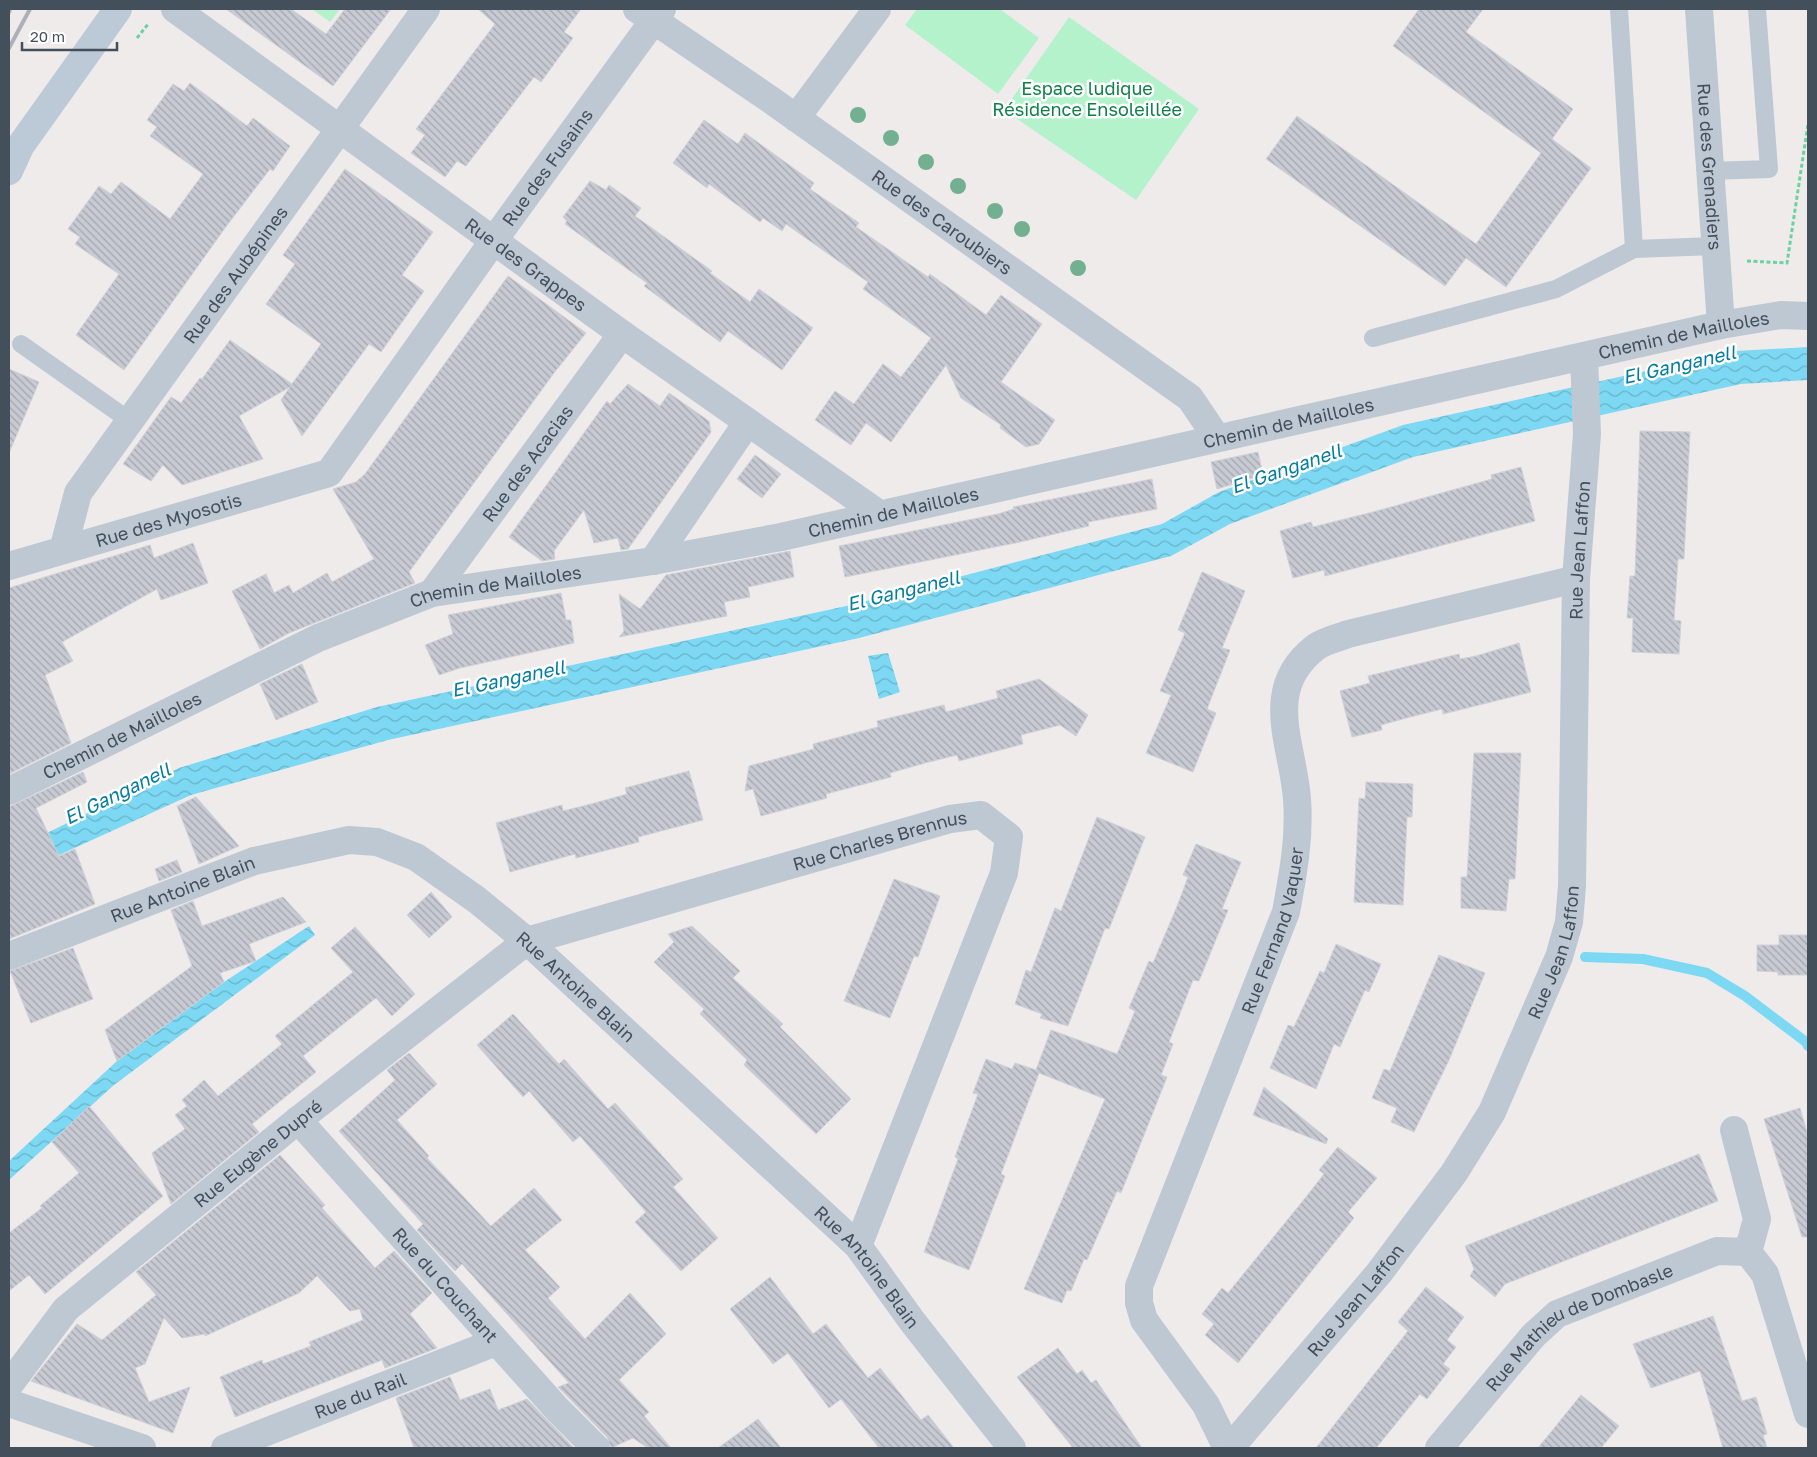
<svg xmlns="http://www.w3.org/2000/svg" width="1817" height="1457" viewBox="0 0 1817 1457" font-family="'Golos Text',sans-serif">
<defs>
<pattern id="water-waves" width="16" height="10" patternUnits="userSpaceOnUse" patternTransform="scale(1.25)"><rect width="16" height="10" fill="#7dd9f3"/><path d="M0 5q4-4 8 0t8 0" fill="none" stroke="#68b2c8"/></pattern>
<pattern id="building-back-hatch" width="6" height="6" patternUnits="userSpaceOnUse" patternTransform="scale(1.25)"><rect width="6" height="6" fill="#c7cad2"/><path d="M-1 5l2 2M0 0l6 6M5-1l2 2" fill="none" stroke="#a3a6ad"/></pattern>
</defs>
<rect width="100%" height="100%" fill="#efebeb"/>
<g fill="#b4f2cc">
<path d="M312 9H340L330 22Z"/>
<path d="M917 9H1000L1039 38 998 94 905 25Z"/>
<path d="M1069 17 1199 109 1136 200 1004 110Z"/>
</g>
<g fill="url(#water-waves)">
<path d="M1808 347V380L1741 384 1413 457 1230 524 1171 556 859 638 388 740 191 795 59 855 9 874V848L49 832 179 768 377 707 851 605 1162 524 1219 492 1403 425 1736 351Z"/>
<path d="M888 653 900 692 879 699 868 656Z"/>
<path d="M309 926 315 935 114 1085 9 1180V1161L117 1061 224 982Z"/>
</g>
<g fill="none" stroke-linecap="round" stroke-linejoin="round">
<path stroke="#7dd9f3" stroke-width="10" d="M1585 957 1643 959 1707 973 1745 996 1806 1042 1808 1046"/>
</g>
<g fill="url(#building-back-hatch)" stroke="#cfd1d8">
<path d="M226 9H291L326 34 345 9H391L333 86Z"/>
<path d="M478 9H581L564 32 573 38 541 82 534 77 466 166 457 161 445 177 411 153 425 135 416 129 495 24Z"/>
<path d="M1419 9H1483L1466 32 1573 109 1552 139 1591 168 1506 287 1466 258 1445 286 1266 159 1297 116 1476 244 1541 153 1393 46Z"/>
<path d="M190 83 247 126 253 118 290 146 273 171 270 169 225 228 124 370 76 335 119 274 75 244 80 237 68 229 99 186 111 194 121 182 170 219 203 174 150 136 157 127 147 120 173 84 184 91Z"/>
<path d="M704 120 738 144 745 133 814 183 810 189 859 223 856 227 928 277 930 274 986 315 1001 295 1042 324 1001 382 1055 420 1039 444 1026 447 1000 428 1001 425 961 398 946 365 891 442 866 423 851 445 815 420 835 391 854 404 883 364 901 377 931 338 863 289 868 282 786 224 782 231 763 218 760 222 709 184 707 188 673 163Z"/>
<path d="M345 169 433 232 402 275 424 291 381 352 369 344 302 436 281 400 290 387 239 416 263 459 182 485 163 465 151 481 123 464 171 397 181 403 200 378 202 379 230 340 292 384 321 344 266 304 295 264 283 255Z"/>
<path d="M590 181 606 190 609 185 641 208 635 216 712 271 710 273 750 302 759 289 813 328 782 370 728 331 720 342 644 286 647 283 565 224 567 221 563 217Z"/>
<path d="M508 276 586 333 554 373 409 572 415 583 289 633 260 649 232 591 266 574 274 593 289 585 293 593 327 573 332 582 374 559 333 489 356 482 365 474Z"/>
<path d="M9 369 39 382 9 453Z"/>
<path d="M628 384 660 406 669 393 709 421 711 432 628 549 621 550 618 538 594 543 584 510 554 551 555 559 542 561 509 537 607 401 610 404Z"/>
<path d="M1640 431 1690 432 1684 559H1678L1674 620 1681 621 1679 654 1632 652 1633 618H1627L1630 576H1635Z"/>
<path d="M1258 452 1263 475 1217 489 1211 462Z"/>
<path d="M755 455 781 474 762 498 737 479Z"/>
<path d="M1521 467 1535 521 1325 576 1324 570 1293 578 1280 531 1311 522 1313 527 1373 512 1492 479 1491 475Z"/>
<path d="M1152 479 1157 509 1088 522 1089 526 1020 542 845 577 839 546 998 514 1014 509 1013 507Z"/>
<path d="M193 543 208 583 161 600 157 589 62 642 73 661 45 675 71 743 9 774V588L150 545 154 558Z"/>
<path d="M790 551 794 577 748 587 750 597 724 602 727 616 619 637 624 631 619 594 640 609 666 575Z"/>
<path d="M1202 572 1245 591 1222 648 1230 650 1207 709 1216 713 1193 772 1146 753 1171 695 1160 691 1185 633 1178 630Z"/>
<path d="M561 593 566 620H571L574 643 460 668 439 675 425 645 453 634 448 615Z"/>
<path d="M1519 643 1531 692 1443 714 1442 709 1410 717 1381 725 1382 730 1352 737 1340 691 1370 683 1368 676 1459 654 1460 659 1476 656Z"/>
<path d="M302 664 318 702 276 720 260 684Z"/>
<path d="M1039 679 1088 715 1076 736 1060 725 1021 735 1023 744 959 761 957 755 925 763 890 773 891 777 826 794 827 798 761 816 753 789 745 791 749 766 814 749 813 744 878 727 877 721 944 705 946 712 998 698 996 691Z"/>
<path d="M1474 753H1521L1515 879H1509L1506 911 1461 908V877H1467Z"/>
<path d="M689 771 703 820 638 837 639 842 576 858 575 854 510 872 496 823 562 805 563 811 595 803 627 794 625 788Z"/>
<path d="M83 772 87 782 36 808 59 856 75 849 95 904 9 939V807Z"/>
<path d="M1366 782 1413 784 1412 817H1407L1403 905 1354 902 1359 798 1365 799Z"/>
<path d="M196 797 239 846 199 864 177 806Z"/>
<path d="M1097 817 1145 837 1109 929 1105 928 1068 1026 1040 1018 1042 1014 1015 1004 1026 970 1031 972 1055 908 1061 911Z"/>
<path d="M1196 844 1241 862 1222 909 1228 910 1199 981 1193 980 1169 1042 1173 1044 1161 1075 1167 1077 1121 1193 1117 1191 1087 1260 1084 1259 1071 1291 1067 1290 1062 1303 1024 1289 1105 1099 1039 1073 1001 1174 1005 1176 969 1270 924 1252 958 1159 955 1157 978 1094 973 1093 986 1059 1012 1069 1015 1063 1036 1070 1051 1030 1117 1054 1135 1011 1129 1008 1149 961 1153 963 1178 904 1188 877 1183 875Z"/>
<path d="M177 860 182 872 159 881 155 869Z"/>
<path d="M894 879 940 896 918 957 914 956 890 1018 844 1001Z"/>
<path d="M431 892 452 917 429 938 407 915Z"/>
<path d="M283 897 306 922 249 944 256 961 220 973 224 982 117 1061 105 1030 192 966 171 910 193 901 202 926Z"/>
<path d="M692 926 740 971 733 978 783 1024 780 1027 851 1099 816 1134 744 1065 747 1060 700 1014 704 1009 654 962 674 942 668 934Z"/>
<path d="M355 927 415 994 392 1016 376 998 303 1056 316 1072 252 1124 259 1132 171 1204 152 1153 185 1129 175 1115 187 1106 182 1100 204 1080 218 1096 282 1044 275 1036 353 972 331 948Z"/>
<path d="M1779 935H1808V975H1778V972L1757 971V945H1779Z"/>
<path d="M1336 944 1381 964 1369 992 1365 990 1340 1047 1334 1044 1316 1089 1270 1068 1288 1025 1294 1027 1320 971 1324 973Z"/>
<path d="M73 948 93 999 31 1023 10 971Z"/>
<path d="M1439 955 1485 973 1449 1060 1414 1132 1391 1122 1397 1108 1372 1098 1384 1069 1390 1071Z"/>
<path d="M513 1014 559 1064 564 1059 608 1109 615 1103 683 1179 673 1187 718 1238 681 1271 635 1222 646 1212 580 1136 573 1142 529 1091 523 1097 477 1045Z"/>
<path d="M409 1053 437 1084 397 1120 429 1156 427 1158 491 1226 534 1188 562 1220 525 1250 560 1287 548 1298 585 1339 630 1293 666 1334 619 1380 649 1412 644 1416 671 1448H648L633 1438 611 1448 607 1437 558 1387 569 1383 462 1264 455 1271 417 1230 423 1224 339 1131 395 1080 387 1070Z"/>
<path d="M1264 1087 1328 1139 1326 1144 1253 1115Z"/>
<path d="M89 1106 163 1196 45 1294 29 1275 9 1291V1233L42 1208 40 1206 79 1173 52 1142Z"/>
<path d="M1800 1108 1808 1136V1237H1802L1764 1119Z"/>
<path d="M1338 1147 1377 1178 1348 1212 1354 1218 1238 1363 1205 1335 1214 1324 1202 1314 1222 1288 1228 1293 1306 1197 1324 1174 1319 1170Z"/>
<path d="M1699 1154 1718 1201 1505 1284 1495 1297 1470 1276 1474 1269 1465 1246Z"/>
<path d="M280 1155 325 1205 322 1208 375 1268 394 1251 432 1293 410 1314 437 1348 385 1368 382 1360 235 1417 220 1377 262 1360 263 1364 311 1346 309 1342 363 1320 360 1309 350 1311 317 1276 299 1293 205 1336V1334L182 1338 164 1318 145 1364 135 1368 149 1402 190 1387 173 1433 31 1381 77 1324 102 1340 156 1295 136 1272Z"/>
<path d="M770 1277 813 1334 826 1324 868 1378 880 1368 921 1420 928 1415 954 1448H879L841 1399 829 1408 788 1353 773 1364 730 1309Z"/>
<path d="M1426 1287 1464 1317 1447 1340 1456 1347 1443 1364 1450 1369 1427 1399 1420 1394 1376 1448H1316L1408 1331 1398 1322Z"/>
<path d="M1713 1316 1742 1401 1756 1397 1767 1434 1763 1435 1767 1448H1723L1700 1371 1651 1388 1633 1344Z"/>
<path d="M1058 1348 1077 1374 1082 1370 1091 1383 1096 1380 1142 1448H1073L1017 1377Z"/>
<path d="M450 1377 460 1400 490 1389 498 1410 527 1399 574 1448H414L396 1398Z"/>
<path d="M1581 1395 1619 1426 1601 1448H1538Z"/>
<path d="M758 1419 781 1448H718Z"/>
</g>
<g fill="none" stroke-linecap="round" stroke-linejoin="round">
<g stroke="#6ad2a0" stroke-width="3" stroke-dasharray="4 2.5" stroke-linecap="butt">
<path d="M137 38 149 23"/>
<path d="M1747 261 1787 263 1808 124"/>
</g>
<g stroke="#bdc8d3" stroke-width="18">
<path d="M1709 171 1769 169 1757 9"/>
<path d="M1634 249 1715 246"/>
<path d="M1373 338 1556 289 1634 249 1619 9"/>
<path d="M21 344 130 421"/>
</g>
<g stroke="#bdc8d3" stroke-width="28">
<path id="s1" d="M175 9 622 334 879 514"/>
<path id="s2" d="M637 9 771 100 1190 398 1217 438"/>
<path id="s3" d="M1699 9 1721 325"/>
<path d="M796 118 877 9"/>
<path id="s4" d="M63 550 78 493 426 9"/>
<path d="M653 561 747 423"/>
<path id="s5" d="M9 566 329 473 494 240 662 9"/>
<path id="s6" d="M432 593 622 334"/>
<path id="s7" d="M9 791 318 638 432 593 653 561 781 537 1721 325 1781 315 1808 316"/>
<path id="s8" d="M9 956 254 861 349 840 377 842 416 857 477 900 527 941 858 1246 912 1321 1012 1448"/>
<path id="s9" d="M298 1120 557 1409 596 1448"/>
<path d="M1734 1130 1757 1219 1748 1252 1765 1274 1808 1414"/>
<path id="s10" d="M9 1385 66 1309 298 1120 527 941 950 819 981 815 1009 837 1004 873 858 1246"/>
<path d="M9 1403 142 1448"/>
<path id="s11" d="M225 1448 496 1342"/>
<path id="s12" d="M1227 1448 1206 1405 1144 1320 1139 1303V1286L1286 912C1293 874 1300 838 1297 799 1293 744 1261 689 1316 647 1324 641 1338 638 1348 634L1576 579"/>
<path id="s13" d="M1230 1448 1379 1273 1454 1173 1492 1112 1559 957 1569 922 1572 886 1576 579 1587 434 1584 357"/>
<path id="s14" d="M1439 1448 1533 1336 1557 1314 1717 1251 1748 1252"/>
</g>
<path stroke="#bcc9d7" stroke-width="28" d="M9 171 21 145 118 9"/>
<g stroke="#adb1b7" stroke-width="4">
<path d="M9 12 10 9"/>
<path d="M9 48 30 9"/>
</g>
</g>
<g fill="#73b091">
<circle cx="858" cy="115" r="8"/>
<circle cx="891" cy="138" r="8"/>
<circle cx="926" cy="162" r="8"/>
<circle cx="958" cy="186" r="8"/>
<circle cx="995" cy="211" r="8"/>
<circle cx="1022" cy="229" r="8"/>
<circle cx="1078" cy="268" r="8"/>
</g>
<g text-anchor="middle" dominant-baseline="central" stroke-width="5" stroke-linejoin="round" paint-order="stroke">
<g font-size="18" fill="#0e8048" stroke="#fff">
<text x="1087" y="88">Espace ludique<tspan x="1087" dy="21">Résidence Ensoleillée</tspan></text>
</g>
<g font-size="18" fill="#434f5a" stroke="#fff">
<text stroke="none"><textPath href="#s5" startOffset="709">Rue des Fusains</textPath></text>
<text stroke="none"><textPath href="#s3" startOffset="158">Rue des Grenadiers</textPath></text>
<text stroke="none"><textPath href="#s2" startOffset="372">Rue des Caroubiers</textPath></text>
<text stroke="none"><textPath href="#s1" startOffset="434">Rue des Grappes</textPath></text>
<text stroke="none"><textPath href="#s4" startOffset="328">Rue des Aubépines</textPath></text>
<text stroke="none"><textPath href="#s7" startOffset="1746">Chemin de Mailloles</textPath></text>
<text stroke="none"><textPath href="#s7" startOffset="1341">Chemin de Mailloles</textPath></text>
<text stroke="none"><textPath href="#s6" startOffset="161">Rue des Acacias</textPath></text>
<text stroke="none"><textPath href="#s7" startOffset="936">Chemin de Mailloles</textPath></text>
<text stroke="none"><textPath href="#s5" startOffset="166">Rue des Myosotis</textPath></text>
<text stroke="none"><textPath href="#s13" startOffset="1004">Rue Jean Laffon</textPath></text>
<text stroke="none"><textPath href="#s7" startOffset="531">Chemin de Mailloles</textPath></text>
<text stroke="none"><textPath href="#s7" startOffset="126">Chemin de Mailloles</textPath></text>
<text stroke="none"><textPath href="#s10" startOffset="1052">Rue Charles Brennus</textPath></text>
<text stroke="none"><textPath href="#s8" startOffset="186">Rue Antoine Blain</textPath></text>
<text stroke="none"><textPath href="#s12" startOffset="568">Rue Fernand Vaquer</textPath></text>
<text stroke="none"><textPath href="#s13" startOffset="599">Rue Jean Laffon</textPath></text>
<text stroke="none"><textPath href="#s8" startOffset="636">Rue Antoine Blain</textPath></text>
<text stroke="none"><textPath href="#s10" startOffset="342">Rue Eugène Dupré</textPath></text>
<text stroke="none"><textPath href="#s8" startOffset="1041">Rue Antoine Blain</textPath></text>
<text stroke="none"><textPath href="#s9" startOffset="221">Rue du Couchant</textPath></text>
<text stroke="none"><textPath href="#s13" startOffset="194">Rue Jean Laffon</textPath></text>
<text stroke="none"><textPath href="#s14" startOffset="190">Rue Mathieu de Dombasle</textPath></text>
<text stroke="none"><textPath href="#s11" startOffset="145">Rue du Rail</textPath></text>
</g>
<g font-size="19" font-style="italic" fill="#027da0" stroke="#fff">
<text transform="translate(1679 364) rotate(-13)">El Ganganell</text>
<text transform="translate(1286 468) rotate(-19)">El Ganganell</text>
<text transform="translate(903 590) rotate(-14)">El Ganganell</text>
<text transform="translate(508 678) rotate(-12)">El Ganganell</text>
<text transform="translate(117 793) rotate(-26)">El Ganganell</text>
</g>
</g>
<rect width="1817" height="1457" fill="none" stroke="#434f5a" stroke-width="20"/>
<path d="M22 42v8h95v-8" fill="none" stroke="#434f5a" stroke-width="2.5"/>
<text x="30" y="42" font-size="15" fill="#434f5a" stroke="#ffffff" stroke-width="4" paint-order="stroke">20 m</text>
</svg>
